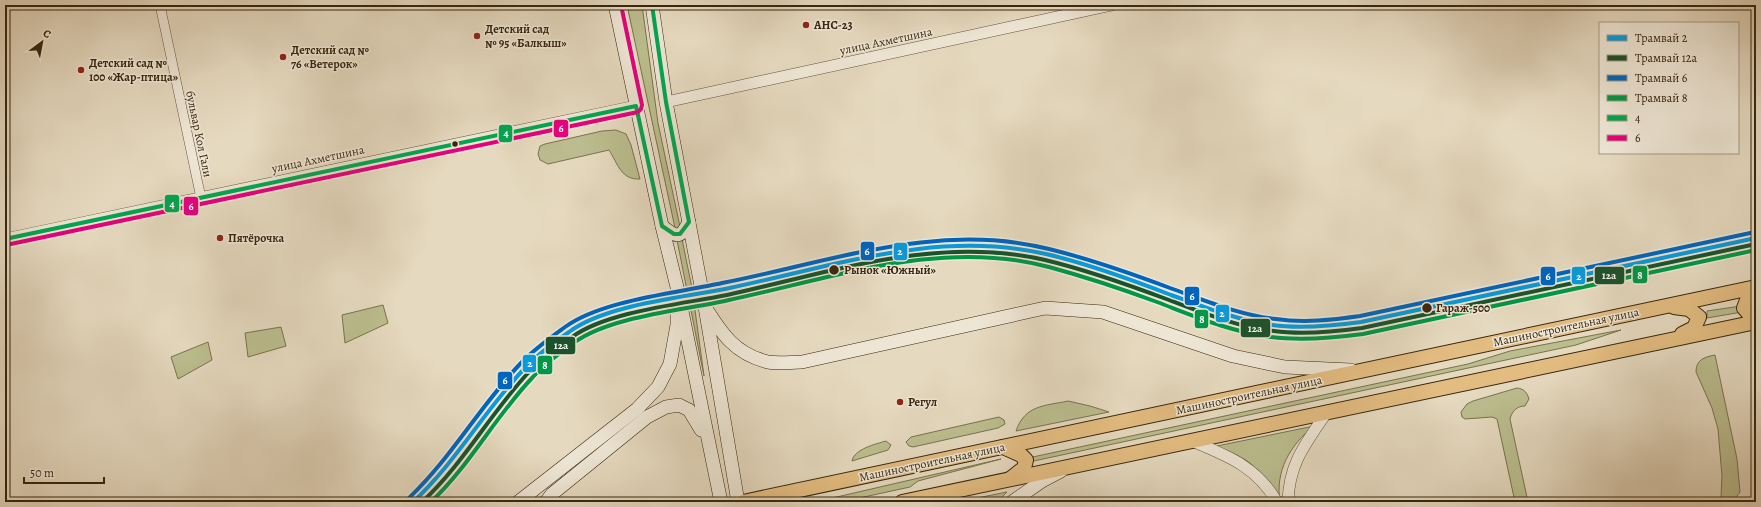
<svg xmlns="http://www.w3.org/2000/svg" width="1761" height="507" viewBox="0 0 1761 507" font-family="Alegreya,serif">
<rect width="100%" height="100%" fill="#e5d9bf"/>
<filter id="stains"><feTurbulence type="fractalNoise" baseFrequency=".005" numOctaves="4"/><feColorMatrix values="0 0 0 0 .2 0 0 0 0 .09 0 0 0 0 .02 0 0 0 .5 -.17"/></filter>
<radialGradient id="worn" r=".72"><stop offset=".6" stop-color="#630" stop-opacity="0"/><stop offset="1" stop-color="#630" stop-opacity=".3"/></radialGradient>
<g fill="#bbbd8e" stroke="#7a724e">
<path d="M627 5H642L658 123 680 227 678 229 675 228Z"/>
<path d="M616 130 626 134 631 145 640 179C621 180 618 164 609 150L548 164 540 160 538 154 540 146 545 144 602 131Z"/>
<path d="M682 239 692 288 704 376 677 240Z"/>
<path d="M383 305 388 323 345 343 342 315Z"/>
<path d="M1741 306 1742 312 1707 318V311Z"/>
<path d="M281 327 286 346 248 357 245 333Z"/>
<path d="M1621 330 1576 345 1029 462 1028 458 1468 364 1510 351Z"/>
<path d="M208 342 212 360 178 379 171 357Z"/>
<path d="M1715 355 1737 459 1740 492 1734 500 1726 501 1721 497 1722 476 1718 429 1712 408 1696 372C1696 360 1704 357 1715 355Z"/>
<path d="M1517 388C1525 389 1527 393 1529 399L1525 406C1517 406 1512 411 1510 419L1528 502H1515L1497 419 1492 417 1465 419 1462 417 1461 412 1467 404 1473 401Z"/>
<path d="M1068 401 1090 406 1109 412 1016 431C1025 405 1044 406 1068 401Z"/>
<path d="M999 417 1004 420 1005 424 998 428 913 447 909 446 906 442 911 437Z"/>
<path d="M1314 426C1290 445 1275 471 1280 502 1271 489 1263 474 1251 464 1241 456 1229 451 1217 446Z"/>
<path d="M886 441 891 445 888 450 852 461C854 449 876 444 886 441Z"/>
<path d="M1001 459 918 481 910 487 841 502H815Z"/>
<path d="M1007 492 997 502H957Z"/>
</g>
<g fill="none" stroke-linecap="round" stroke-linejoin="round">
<defs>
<path id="minor" d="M160 5 201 198"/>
<g id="tertiary">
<path d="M666 102 1112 5"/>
<path d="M5 239 636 106"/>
<path d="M1192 441C1228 456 1257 467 1277 502"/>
<path d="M1288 502C1289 463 1306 443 1327 412"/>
</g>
<g id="secondary">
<path d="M615 5 662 226 677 287 721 502"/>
<path d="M652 5 666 102 705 307 738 502"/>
<path d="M662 226C676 237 680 240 689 222"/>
<path d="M705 307C722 334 735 354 768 362 779 364 792 362 802 362L1045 308 1103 312 1233 356 1285 367 1351 370"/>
<path d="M518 502 637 409 658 387 670 364 677 325V313"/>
<path d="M546 502 552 494 647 417 666 407 679 405 689 410 701 430"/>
<path d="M1012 502 1042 481 1061 471"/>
</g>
<g id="primary">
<path d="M1756 293 1747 300 1744 308 1750 315 1756 316"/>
<path d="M1674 307 1689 309 1699 317 1694 328 1682 334"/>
<path d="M1003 447 1021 455 1026 460 1024 468 1010 479"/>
<path d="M743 502 1756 287"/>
<path d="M902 502 1756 322"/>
</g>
</defs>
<use href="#minor" stroke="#63533a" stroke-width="10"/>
<use href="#tertiary" stroke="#63533a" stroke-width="12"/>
<use href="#secondary" stroke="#38260e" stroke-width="14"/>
<use href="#primary" stroke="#38260e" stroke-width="16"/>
<use href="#minor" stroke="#eee6d5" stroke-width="9"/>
<use href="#tertiary" stroke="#eee6d5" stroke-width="11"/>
<use href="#secondary" stroke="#eee6d5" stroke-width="13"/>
<use href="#primary" stroke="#e2bc80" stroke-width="14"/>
<defs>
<path id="bus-1" d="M5 239 636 106 662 226 674 234H680L689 222 666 102 652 5"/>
<path id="bus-2" d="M6 245 638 112 641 109 642 105 621 5"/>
</defs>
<use href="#bus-1" stroke="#eee6d5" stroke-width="7"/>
<use href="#bus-2" stroke="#eee6d5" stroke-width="7"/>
<use href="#bus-1" stroke="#00a651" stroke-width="4"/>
<use href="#bus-2" stroke="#e5007d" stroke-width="4"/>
<defs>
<path id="tram-1" d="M413 502C456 462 484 411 524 369 537 355 553 343 569 332 605 305 680 298 725 289 831 267 937 229 1046 254 1089 264 1130 279 1171 295 1204 307 1237 320 1272 325 1301 329 1332 326 1361 322L1756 238"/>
<path id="tram-2" d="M422 502C463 464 490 414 528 373 541 360 557 348 572 337 608 311 683 304 727 295 832 272 937 235 1045 260 1087 270 1129 285 1169 300 1203 313 1238 327 1274 331 1303 335 1333 332 1362 328L1756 244"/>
<path id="tram-3" d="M409 498C452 457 480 406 520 364 533 350 550 338 565 327 602 300 677 293 722 283 830 262 938 221 1049 249 1090 259 1130 273 1170 288 1204 300 1239 315 1276 319 1304 323 1332 320 1360 316L1755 232"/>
<path id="tram-4" d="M431 502C470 465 495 417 532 378 544 364 560 353 575 342 611 316 686 310 729 300 833 278 942 238 1049 267 1086 277 1122 289 1157 302 1194 316 1231 332 1271 337 1302 341 1333 338 1363 334L1756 250"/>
</defs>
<use href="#tram-1" stroke="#eee6d5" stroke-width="7"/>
<use href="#tram-2" stroke="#eee6d5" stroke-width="7"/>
<use href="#tram-3" stroke="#eee6d5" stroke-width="7"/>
<use href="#tram-4" stroke="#eee6d5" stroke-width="7"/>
<use href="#tram-1" stroke="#089adb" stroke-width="4"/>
<use href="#tram-2" stroke="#1b522b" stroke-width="4"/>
<use href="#tram-3" stroke="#0065bd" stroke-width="4"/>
<use href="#tram-4" stroke="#009746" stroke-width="4"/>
</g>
<g fill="#8f2418" stroke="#eee6d5" stroke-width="1.5">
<circle cx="806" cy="25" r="4"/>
<circle cx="477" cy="36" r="4"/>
<circle cx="283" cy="57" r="4"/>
<circle cx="81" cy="70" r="4"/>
<circle cx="220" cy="238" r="4"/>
<circle cx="900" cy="402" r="4"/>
</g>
<g fill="#38260e" stroke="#eee6d5" stroke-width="1.5">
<circle cx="455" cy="144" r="3.5"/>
<circle cx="834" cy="270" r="5.5"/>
<circle cx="1427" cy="308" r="5.5"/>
</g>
<g text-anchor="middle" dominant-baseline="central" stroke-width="3" stroke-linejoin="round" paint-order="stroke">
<g font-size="12" font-weight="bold" fill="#38260e" stroke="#eee6d5" text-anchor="start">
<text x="814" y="25">АНС-23</text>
<text x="485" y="29">Детский сад<tspan x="485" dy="14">№ 95 «Балкыш»</tspan></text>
<text x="291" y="50">Детский сад №<tspan x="291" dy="14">76 «Ветерок»</tspan></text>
<text x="89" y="63">Детский сад №<tspan x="89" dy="14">100 «Жар-птица»</tspan></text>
<text x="228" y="238">Пятёрочка</text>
<text x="908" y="402">Регул</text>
</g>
<g font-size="12" fill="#38260e" stroke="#eee6d5">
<text transform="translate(886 41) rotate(-12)">улица Ахметшина</text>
<text transform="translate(199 134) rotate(78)">бульвар Кол Гали</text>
<text transform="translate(318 159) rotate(-12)">улица Ахметшина</text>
<text transform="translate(1566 327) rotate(-12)">Машиностроительная улица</text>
<text transform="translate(1249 395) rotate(-12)">Машиностроительная улица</text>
<text transform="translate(932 462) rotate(-12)">Машиностроительная улица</text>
</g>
<g font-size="12" font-weight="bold" fill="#38260e" stroke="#eee6d5" text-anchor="start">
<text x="844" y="270">Рынок «Южный»</text>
<text x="1436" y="308">Гараж-500</text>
</g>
</g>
<g stroke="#eee6d5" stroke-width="1.5">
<rect x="553" y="119" width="16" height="19" rx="4" fill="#e5007d"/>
<rect x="498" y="124" width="15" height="19" rx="4" fill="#00a651"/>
<rect x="164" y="194" width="16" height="19" rx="4" fill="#00a651"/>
<rect x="183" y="196" width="16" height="20" rx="4" fill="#e5007d"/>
<rect x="860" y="241" width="15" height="20" rx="4" fill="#0065bd"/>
<rect x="893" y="242" width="15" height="19" rx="4" fill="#089adb"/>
<rect x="1632" y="265" width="16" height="19" rx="4" fill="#009746"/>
<rect x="1594" y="266" width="31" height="19" rx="4" fill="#1b522b"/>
<rect x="1571" y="266" width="15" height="19" rx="4" fill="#089adb"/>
<rect x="1540" y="266" width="16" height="20" rx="4" fill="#0065bd"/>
<rect x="1184" y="286" width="16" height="20" rx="4" fill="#0065bd"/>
<rect x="1215" y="304" width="15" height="19" rx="4" fill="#089adb"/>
<rect x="1194" y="309" width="15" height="20" rx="4" fill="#009746"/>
<rect x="1240" y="318" width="31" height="20" rx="4" fill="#1b522b"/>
<rect x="545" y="336" width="31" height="19" rx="4" fill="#1b522b"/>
<rect x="522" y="354" width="15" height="19" rx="4" fill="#089adb"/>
<rect x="537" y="355" width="16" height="20" rx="4" fill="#009746"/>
<rect x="497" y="371" width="16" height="19" rx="4" fill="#0065bd"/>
</g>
<g font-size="11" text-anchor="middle" font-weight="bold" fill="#fff">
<text x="561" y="132">6</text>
<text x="506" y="137">4</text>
<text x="172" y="208">4</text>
<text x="191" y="210">6</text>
<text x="867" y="255">6</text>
<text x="900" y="255">2</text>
<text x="1640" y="279">8</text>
<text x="1609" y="279">12а</text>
<text x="1579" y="280">2</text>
<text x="1548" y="280">6</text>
<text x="1192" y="300">6</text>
<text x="1222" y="317">2</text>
<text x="1202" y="323">8</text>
<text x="1255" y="332">12а</text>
<text x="561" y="349">12а</text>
<text x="530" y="367">2</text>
<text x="545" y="369">8</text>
<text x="505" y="384">6</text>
</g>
<rect width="1761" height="507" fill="none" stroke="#e5d9bf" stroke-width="20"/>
<rect x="6" y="6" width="1749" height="495" fill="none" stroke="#38260e" stroke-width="2"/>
<rect x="10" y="10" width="1741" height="487" fill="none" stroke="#38260e"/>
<rect x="1599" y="22" width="140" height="132" fill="#eee6d5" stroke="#a59985"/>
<rect x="1607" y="35" width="20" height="6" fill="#089adb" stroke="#a59985"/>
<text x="1635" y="42" font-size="12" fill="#38260e">Трамвай 2</text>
<rect x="1607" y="55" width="20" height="6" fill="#1b522b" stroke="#a59985"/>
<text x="1635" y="62" font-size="12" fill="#38260e">Трамвай 12а</text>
<rect x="1607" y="75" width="20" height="6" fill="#0065bd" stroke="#a59985"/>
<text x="1635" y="82" font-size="12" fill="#38260e">Трамвай 6</text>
<rect x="1607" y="95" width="20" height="6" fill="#009746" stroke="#a59985"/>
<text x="1635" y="102" font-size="12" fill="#38260e">Трамвай 8</text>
<rect x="1607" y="115" width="20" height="6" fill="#00a651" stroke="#a59985"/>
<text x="1635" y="122" font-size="12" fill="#38260e">4</text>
<rect x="1607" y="135" width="20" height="6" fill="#e5007d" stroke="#a59985"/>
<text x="1635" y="142" font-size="12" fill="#38260e">6</text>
<g transform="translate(42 42) rotate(32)" stroke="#eee6d5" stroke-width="3" paint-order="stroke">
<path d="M0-3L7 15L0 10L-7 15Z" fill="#38260e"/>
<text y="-6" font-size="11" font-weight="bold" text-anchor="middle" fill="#38260e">С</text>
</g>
<path d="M24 477v6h80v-6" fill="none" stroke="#38260e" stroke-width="2"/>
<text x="30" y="477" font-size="12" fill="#38260e" stroke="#eee6d5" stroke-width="3" paint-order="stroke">50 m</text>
<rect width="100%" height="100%" filter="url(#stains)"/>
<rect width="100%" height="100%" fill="url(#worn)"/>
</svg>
